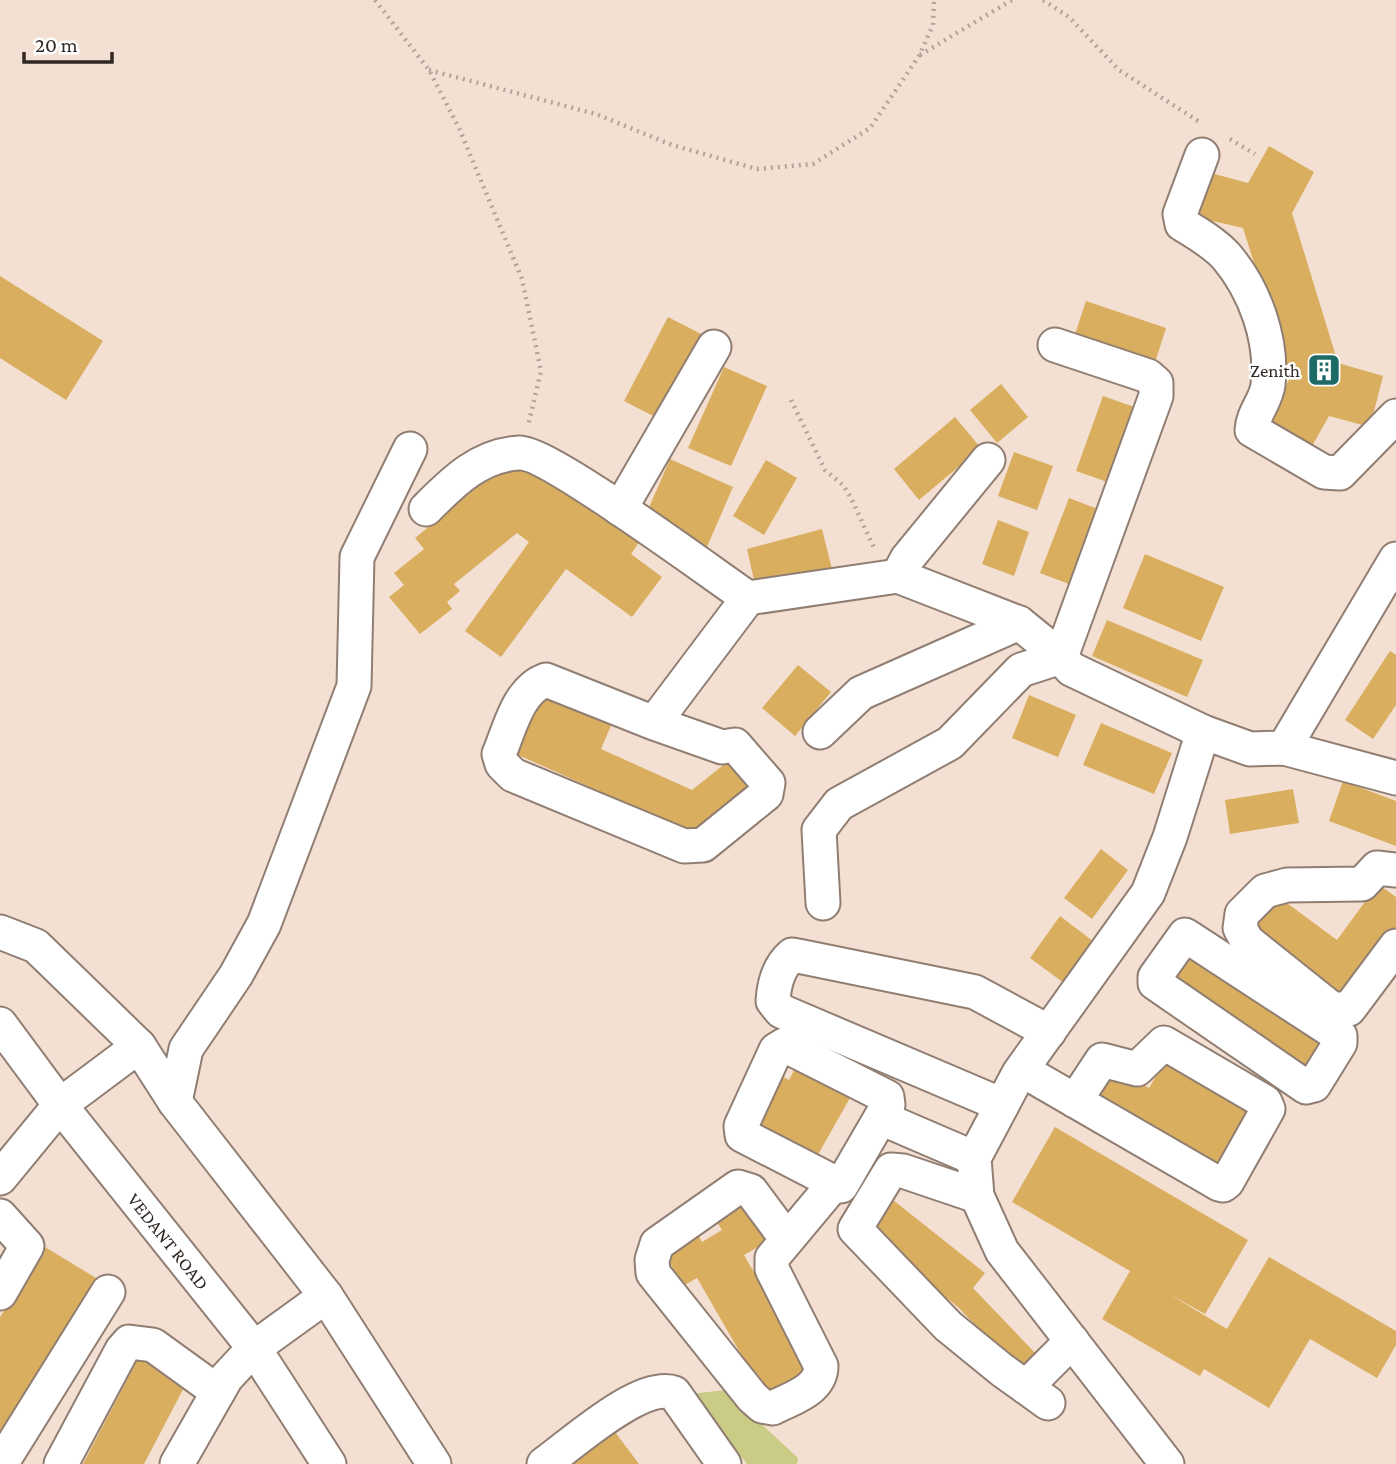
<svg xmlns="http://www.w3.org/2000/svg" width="1396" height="1464" viewBox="0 0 1396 1464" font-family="'Crimson Pro',serif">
<rect width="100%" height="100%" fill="#f4e0d3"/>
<path fill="#cacb85" d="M725 1390 798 1458 797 1464H747L691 1394Z"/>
<g fill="#d9ae5e">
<path d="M1269 146 1314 172 1292 213 1338 363 1383 376 1370 427 1329 416 1308 453 1263 427 1290 378 1243 228 1195 217 1207 172 1248 183Z"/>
<path d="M0 276 103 341 66 400 0 358Z"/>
<path d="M1086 301 1166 328 1153 369 1072 343Z"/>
<path d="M668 317 703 335 659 419 624 401Z"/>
<path d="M724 367 767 386 731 466 688 448Z"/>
<path d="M1001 384 1028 417 997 443 970 410Z"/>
<path d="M1103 396 1140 409 1113 484 1076 471Z"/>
<path d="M955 417 981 448 919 500 894 469Z"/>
<path d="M1014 452 1053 466 1037 510 998 496Z"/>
<path d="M670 459 733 487 707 547 644 519Z"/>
<path d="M766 460 797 478 764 535 733 516Z"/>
<path d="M538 467 642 538 631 554 662 577 632 617 566 569 501 657 465 631 529 542 517 533 454 584 460 591 447 602 452 609 420 634 389 597 404 585 394 573 424 549 415 538 496 472Z"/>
<path d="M1069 498 1103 511 1074 586 1040 573Z"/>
<path d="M998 520 1029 532 1014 576 982 564Z"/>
<path d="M822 529 832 569 756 589 747 549Z"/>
<path d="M1145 554 1224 587 1201 641 1123 608Z"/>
<path d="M1107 620 1203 660 1187 697 1092 656Z"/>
<path d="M1390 651 1396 655V705L1373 739 1345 720Z"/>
<path d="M798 665 831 692 795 736 762 708Z"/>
<path d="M545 690 613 721 601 749 692 790 736 755 760 785 697 835 516 754Z"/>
<path d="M1029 695 1076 715 1058 757 1012 738Z"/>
<path d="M1101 723 1172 753 1154 794 1083 765Z"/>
<path d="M1343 781 1396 801V846L1329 821Z"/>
<path d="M1293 789 1299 823 1230 834 1225 800Z"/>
<path d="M1101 849 1128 870 1092 919 1064 898Z"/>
<path d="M1378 884 1396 897V931L1344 1002 1249 932 1276 895 1337 940Z"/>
<path d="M1060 916 1094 942 1064 983 1030 958Z"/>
<path d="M1188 940 1338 1039 1310 1082 1160 983Z"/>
<path d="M1169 1053 1256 1104 1217 1171 1085 1094 1103 1062 1149 1088Z"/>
<path d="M799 1060 854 1091 816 1158 749 1124 782 1076 789 1080Z"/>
<path d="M1055 1127 1248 1240 1205 1314 1169 1294 1227 1329 1269 1257 1396 1331V1345L1377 1378 1310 1339 1269 1408 1204 1369 1200 1376 1102 1319 1130 1271 1012 1202Z"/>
<path d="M888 1196 985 1273 973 1288 1038 1356 1023 1375 958 1307 861 1230Z"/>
<path d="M747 1200 770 1240 744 1255 813 1375 768 1401 697 1278 683 1286 663 1251 696 1231 702 1242 722 1230 715 1219Z"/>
<path d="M45 1247 101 1281 0 1448V1317Z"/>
<path d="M141 1353 189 1378 144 1464H83Z"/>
<path d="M615 1432 639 1464H573Z"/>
</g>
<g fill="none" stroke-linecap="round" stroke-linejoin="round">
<defs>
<g id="minor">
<path d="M1202 155 1180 214 1182 224C1197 233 1214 243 1226 256 1255 290 1273 340 1268 385 1266 401 1253 413 1252 430L1324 472 1340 473 1396 416"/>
<path d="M426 509C452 483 479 455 519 453 547 451 714 575 748 598"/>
<path d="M620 509 714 347"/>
<path d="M898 576 907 559 988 460"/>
<path d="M654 723 722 747 735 745 768 783 766 794 703 845 684 846 513 775 502 764 499 754C510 728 518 690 546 680L654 723 748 598 898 576 1019 623 1061 657 1071 669 1203 732 1250 749 1284 748 1396 778"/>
<path d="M820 732 861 693 1019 623"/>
<path d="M1284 748 1396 559"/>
<path d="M1396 870 1377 868 1362 884 1287 885 1265 891 1242 914 1240 928 1247 941 1332 1009H1349L1396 946"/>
<path d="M823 903 819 830 839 804 950 743 1021 670 1061 657 1156 396V383L1148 376 1055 345"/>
<path d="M0 932 36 946 139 1046 175 1102 326 1296 434 1464"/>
<path d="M1185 935 1340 1036V1043L1314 1085 1306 1087 1155 983V977Z"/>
<path id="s1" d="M0 1024 60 1105 254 1348 329 1464"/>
<path d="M784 1045 887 1097 888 1105 841 1186 742 1135 741 1126 776 1050Z"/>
<path d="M1022 1070 1219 1184 1223 1185 1227 1182 1268 1109 1265 1102 1164 1043 1137 1069 1102 1060 1075 1101"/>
<path d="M175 1102 186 1049 236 975 264 924 354 686 357 557 410 449"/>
<path d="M1002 1105 781 1011 773 1001C774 985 779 966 792 955L803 957 975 992 1049 1032"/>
<path d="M881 1118 974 1158"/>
<path d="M0 1178 60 1105 139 1046"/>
<path d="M977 1196 903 1171 891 1170 855 1229 948 1326 1002 1370 1048 1403"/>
<path d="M0 1216 27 1246 0 1293"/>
<path d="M786 1238 751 1191 738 1187 657 1244 652 1260 653 1273 752 1397 762 1406 773 1408C792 1398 821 1390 821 1366L772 1269V1258L833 1185"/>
<path d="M1026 1387 1072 1341"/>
<path d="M1 1464 108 1292"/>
<path d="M61 1464 122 1350 129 1342 153 1345 218 1392"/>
<path d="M177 1464 226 1378 254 1348 326 1296"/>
<path d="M544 1464C572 1444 641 1381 674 1393L724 1464"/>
<path d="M1167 1464 1002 1251 977 1196 974 1158 1019 1073 1148 893 1170 837 1203 732"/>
</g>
</defs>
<use href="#minor" stroke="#907e72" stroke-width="37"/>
<g stroke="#b3a399" stroke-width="4.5" stroke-dasharray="2 5" stroke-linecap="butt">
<path d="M375 0 429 70 459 128 522 279 541 371 528 426"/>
<path d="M1043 0 1069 17 1119 70 1201 123"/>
<path d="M920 55 1012 0"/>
<path d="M429 70 596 114 672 145 757 169 813 164 870 128 919 56 933 25 934 0"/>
<path d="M1230 139 1255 154"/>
<path d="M791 400 825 470 843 485 851 498 875 550"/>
</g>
<use href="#minor" stroke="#fff" stroke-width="33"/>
</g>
<defs>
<symbol id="building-square" viewBox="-11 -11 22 22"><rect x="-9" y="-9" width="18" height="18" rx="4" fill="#1e6a67" stroke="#fff"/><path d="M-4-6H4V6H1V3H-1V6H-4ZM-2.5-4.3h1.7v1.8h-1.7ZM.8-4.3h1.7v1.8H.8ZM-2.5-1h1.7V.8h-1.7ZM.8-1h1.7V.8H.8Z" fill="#fff"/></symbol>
</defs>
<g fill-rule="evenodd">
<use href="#building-square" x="1305" y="351" width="38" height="38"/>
</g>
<g text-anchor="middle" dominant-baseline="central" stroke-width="5" stroke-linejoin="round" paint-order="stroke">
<g font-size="19" fill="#302824" stroke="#fff" text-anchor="end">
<text x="1300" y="370">Zenith</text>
</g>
<g font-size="19" fill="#302824" stroke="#fff">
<text stroke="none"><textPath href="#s1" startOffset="275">VEDANT ROAD</textPath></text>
</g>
</g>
<path d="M24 52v10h88v-10" fill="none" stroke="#302824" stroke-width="3.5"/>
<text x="35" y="52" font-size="21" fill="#302824" stroke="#ffffff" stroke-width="5" paint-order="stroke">20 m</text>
</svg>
